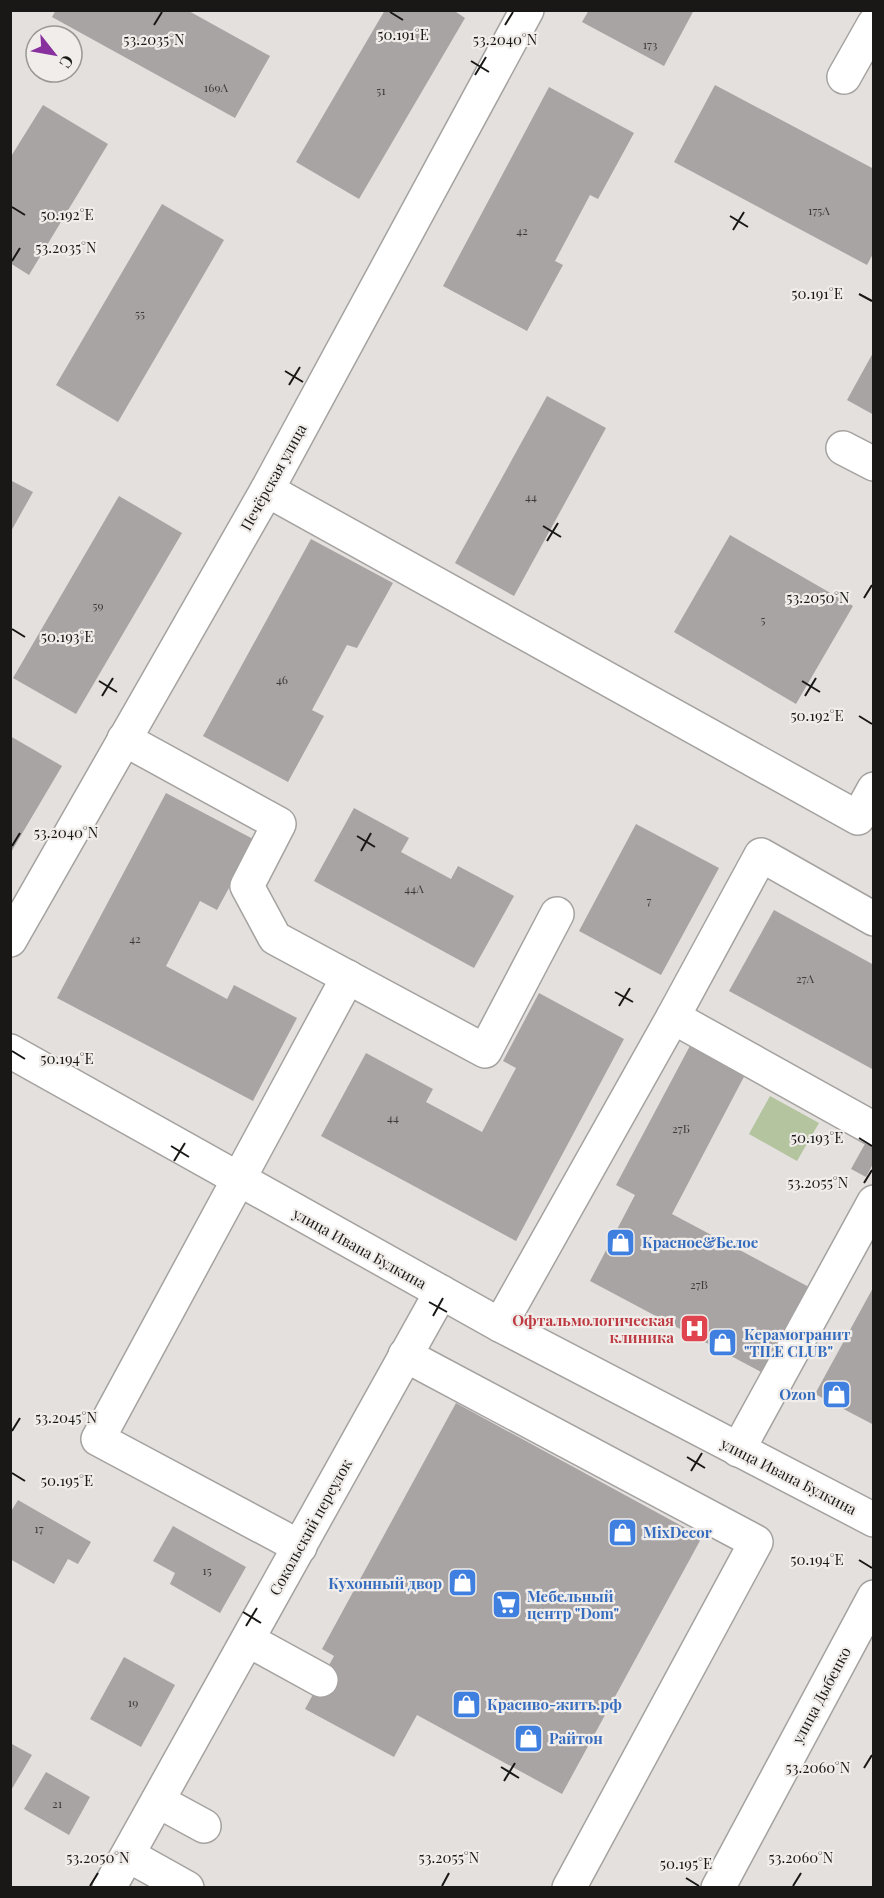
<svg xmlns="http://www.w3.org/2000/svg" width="884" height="1898" viewBox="0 0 884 1898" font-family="'Playfair Display',serif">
<rect width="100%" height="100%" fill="#e3e0dd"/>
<path fill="#b3c49e" d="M770 1096 819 1123 797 1161 749 1134Z"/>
<g fill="#a8a4a4">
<path d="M56 10H187L270 56 235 118 52 17Z"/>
<path d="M385 10H453L465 18 359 199 296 162Z"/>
<path d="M589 10H694L664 66 582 22Z"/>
<path d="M715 85 874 169V252L867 265 674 162Z"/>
<path d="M549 87 634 133 598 199 590 195 555 261 563 265 527 331 443 286Z"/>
<path d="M43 105 108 144 29 275 10 263V158Z"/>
<path d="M162 204 224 240 118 422 56 385Z"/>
<path d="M874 351V415L847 400Z"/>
<path d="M547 396 606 428 514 596 455 563Z"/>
<path d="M10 480 33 492 10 533Z"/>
<path d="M119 496 182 533 76 714 13 678Z"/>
<path d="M730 535 853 606 796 704 674 632Z"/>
<path d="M311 539 393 583 357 648 347 645 312 710 324 716 288 782 203 736Z"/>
<path d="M10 736 62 766 10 854Z"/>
<path d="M166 793 255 840 217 910 200 901 166 966 227 999 234 985 297 1018 253 1101 57 998Z"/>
<path d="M354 808 409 838 401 852 451 879 458 866 514 896 474 968 314 881Z"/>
<path d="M636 824 719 868 661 975 579 931Z"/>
<path d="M774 910 874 965V1070L729 991Z"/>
<path d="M539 993 624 1039 516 1241 321 1136 366 1053 433 1089 426 1102 482 1132 516 1068 503 1061Z"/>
<path d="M692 1042 747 1071 672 1214 809 1287 763 1373 590 1281 635 1195 616 1185Z"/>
<path d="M866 1142 874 1146V1162L866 1177 851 1169Z"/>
<path d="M874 1286V1425L815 1394Z"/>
<path d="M456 1403 702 1537 562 1794 417 1715 394 1757 305 1709 334 1656 322 1649Z"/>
<path d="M18 1500 91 1542 78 1564 68 1559 54 1584 10 1559V1513Z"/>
<path d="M173 1526 246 1567 220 1613 170 1584 175 1573 153 1561Z"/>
<path d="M124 1657 175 1685 141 1747 90 1719Z"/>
<path d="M10 1743 32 1755 10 1792Z"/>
<path d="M46 1772 90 1797 69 1835 24 1809Z"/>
</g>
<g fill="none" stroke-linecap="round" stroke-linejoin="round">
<defs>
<g id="minor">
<path d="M844 77 874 24"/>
<path d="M843 448 874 464"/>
<path d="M267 490 858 818 874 789"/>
<path d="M124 739 279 824 247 886 275 938 485 1051 557 914"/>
<path d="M10 940 267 490 527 10"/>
<path d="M673 1017 761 855 874 919"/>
<path d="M10 1051 500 1325 874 1520"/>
<path d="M500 1325 673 1017 874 1129"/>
<path d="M405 1355 756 1542 569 1888"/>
<path d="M738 1450 874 1202"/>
<path d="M300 1547 98 1439 348 977"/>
<path d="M248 1640 321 1680"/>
<path d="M158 1801 204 1826"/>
<path d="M128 1855 187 1888"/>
<path d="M109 1888 441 1292"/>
</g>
<path id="major" d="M718 1888 874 1597"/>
</defs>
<use href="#minor" stroke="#a5a2a0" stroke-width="36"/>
<use href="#major" stroke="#a5a2a0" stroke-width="36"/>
<use href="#minor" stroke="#fff" stroke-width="33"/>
<use href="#major" stroke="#fff" stroke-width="33"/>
</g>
<path fill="none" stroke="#191817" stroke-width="2" d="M390 12 403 20M154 25 162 12M505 25 513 12M471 61 489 72M475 75 486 57M12 207 25 215M730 216 748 227M733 230 744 212M12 261 20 248M859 294 872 301M285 371 303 382M289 385 300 367M543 526 561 537M547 541 558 523M864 598 872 585M12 629 25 637M99 681 117 692M802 681 820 692M102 696 113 678M805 696 816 678M859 716 872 724M357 836 375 847M12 846 20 833M361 851 371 833M615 992 633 1002M619 1006 630 988M12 1051 25 1059M859 1138 872 1146M171 1146 189 1157M174 1161 185 1143M864 1183 872 1170M429 1302 447 1312M433 1316 443 1298M12 1431 20 1418M687 1457 705 1468M691 1471 702 1453M12 1473 25 1481M859 1560 872 1568M243 1612 261 1623M246 1626 257 1608M501 1767 519 1778M864 1768 872 1755M504 1781 515 1763M686 1878 699 1886M90 1886 98 1873M442 1886 449 1873M793 1886 801 1873"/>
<defs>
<symbol id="shop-square" viewBox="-11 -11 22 22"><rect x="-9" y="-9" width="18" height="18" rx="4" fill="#3f7fe0" stroke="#f0edea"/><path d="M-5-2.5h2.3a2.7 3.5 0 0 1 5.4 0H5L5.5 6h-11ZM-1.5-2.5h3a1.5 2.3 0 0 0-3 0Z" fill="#fff"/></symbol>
<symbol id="hospital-square" viewBox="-11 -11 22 22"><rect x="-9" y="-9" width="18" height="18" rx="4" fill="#e0444e" stroke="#f0edea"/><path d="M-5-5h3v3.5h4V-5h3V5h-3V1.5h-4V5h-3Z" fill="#fff"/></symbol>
<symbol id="supermarket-square" viewBox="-11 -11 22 22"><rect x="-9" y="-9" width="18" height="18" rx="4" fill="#3f7fe0" stroke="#f0edea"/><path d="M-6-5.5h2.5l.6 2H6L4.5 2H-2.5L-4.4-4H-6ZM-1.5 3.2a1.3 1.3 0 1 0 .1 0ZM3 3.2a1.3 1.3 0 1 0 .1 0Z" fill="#fff"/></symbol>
</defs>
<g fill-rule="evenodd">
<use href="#shop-square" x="604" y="1226" width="33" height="33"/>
<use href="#hospital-square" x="678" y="1312" width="33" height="33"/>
<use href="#shop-square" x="706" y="1326" width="33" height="33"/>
<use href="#shop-square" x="820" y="1378" width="33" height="33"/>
<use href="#shop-square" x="606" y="1516" width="33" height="33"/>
<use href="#shop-square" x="446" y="1566" width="33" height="33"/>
<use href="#supermarket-square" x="490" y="1588" width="33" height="33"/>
<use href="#shop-square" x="450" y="1688" width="33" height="33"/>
<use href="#shop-square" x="512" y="1722" width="33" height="33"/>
</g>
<g text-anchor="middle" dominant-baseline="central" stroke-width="4.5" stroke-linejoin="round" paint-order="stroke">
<g font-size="12" fill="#3d3b3a">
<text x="650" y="44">173</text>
<text x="216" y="87">169А</text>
<text x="381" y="90">51</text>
<text x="819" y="210">175А</text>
<text x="522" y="230">42</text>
<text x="140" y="313">55</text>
<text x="531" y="496">44</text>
<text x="98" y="605">59</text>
<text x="763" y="619">5</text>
<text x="282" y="679">46</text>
<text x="414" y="888">44А</text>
<text x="649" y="900">7</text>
<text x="135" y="938">42</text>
<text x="805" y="978">27А</text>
<text x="393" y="1117">44</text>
<text x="681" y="1128">27Б</text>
<text x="699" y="1284">27В</text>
<text x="39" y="1528">17</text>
<text x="207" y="1570">15</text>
<text x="133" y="1702">19</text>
<text x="57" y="1803">21</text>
</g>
<g font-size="15" fill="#191817" stroke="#f0edea">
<text transform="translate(273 477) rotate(-61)">Печёрская улица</text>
<text transform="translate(360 1248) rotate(29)">улица Ивана Булкина</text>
<text transform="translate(789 1476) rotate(27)">улица Ивана Булкина</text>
<text transform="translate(310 1527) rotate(-61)">Сокольский переулок</text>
<text transform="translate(821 1695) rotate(-62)">улица Дыбенко</text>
</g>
<g font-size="15" font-weight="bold" fill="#366cbe" stroke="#f0edea" text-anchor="start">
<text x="642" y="1242">Красное&amp;Белое</text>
<text x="744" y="1334">Керамогранит<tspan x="744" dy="17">"TILE CLUB"</tspan></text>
<text x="816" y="1394" text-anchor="end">Ozon</text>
<text x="643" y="1532">MixDecor</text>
<text x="442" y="1583" text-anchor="end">Кухонный двор</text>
<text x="527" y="1596">Мебельный<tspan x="527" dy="17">центр "Dom"</tspan></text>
<text x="487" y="1704">Красиво-жить.рф</text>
<text x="549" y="1738">Райтон</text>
</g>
<g font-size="15" font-weight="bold" fill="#be3a42" stroke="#f0edea" text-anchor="end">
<text x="674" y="1320">Офтальмологическая<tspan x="674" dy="17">клиника</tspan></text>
</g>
</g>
<g font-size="15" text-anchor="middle" fill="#191817" stroke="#f0edea" stroke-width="4.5" stroke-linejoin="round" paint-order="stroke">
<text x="403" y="40">50.191°E</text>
<text x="154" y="45">53.2035°N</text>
<text x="505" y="45">53.2040°N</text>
<text x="67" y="220">50.192°E</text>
<text x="66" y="253">53.2035°N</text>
<text x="817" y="299">50.191°E</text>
<text x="818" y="603">53.2050°N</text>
<text x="67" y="642">50.193°E</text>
<text x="817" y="721">50.192°E</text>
<text x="66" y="838">53.2040°N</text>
<text x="67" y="1064">50.194°E</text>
<text x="817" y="1143">50.193°E</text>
<text x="818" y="1188">53.2055°N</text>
<text x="66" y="1423">53.2045°N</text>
<text x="67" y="1486">50.195°E</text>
<text x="817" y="1565">50.194°E</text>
<text x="818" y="1773">53.2060°N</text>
<text x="98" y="1863">53.2050°N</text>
<text x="449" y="1863">53.2055°N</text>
<text x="801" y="1863">53.2060°N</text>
<text x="686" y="1869">50.195°E</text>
</g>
<rect width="884" height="1898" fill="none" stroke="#191817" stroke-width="24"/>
<g transform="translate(54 54) rotate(121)"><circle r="28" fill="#f0edea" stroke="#9a9896" stroke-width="1.5"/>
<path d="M0-4.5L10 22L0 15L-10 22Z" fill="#87309e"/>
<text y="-9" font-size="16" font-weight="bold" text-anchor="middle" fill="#191817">С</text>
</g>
</svg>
